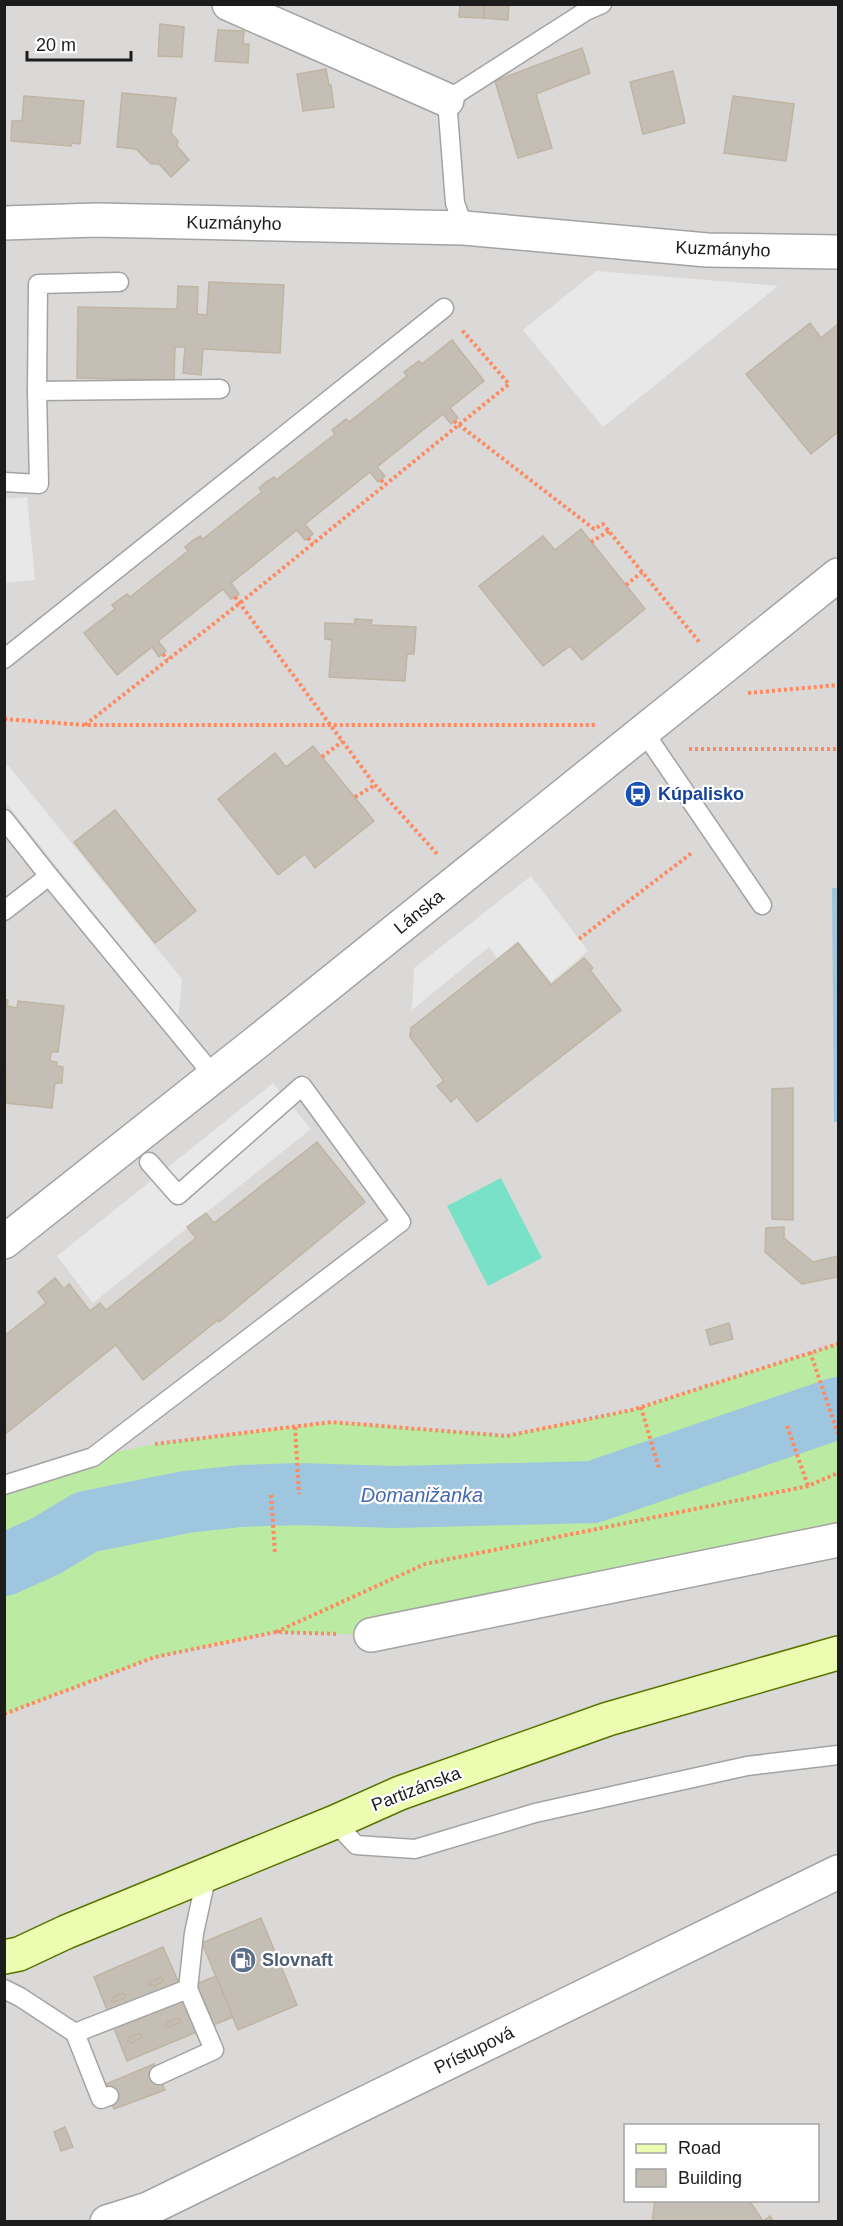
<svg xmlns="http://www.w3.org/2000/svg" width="843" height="2226" viewBox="0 0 843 2226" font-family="Arial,sans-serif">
<rect width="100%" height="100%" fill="#eeebe0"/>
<path fill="#dad9d8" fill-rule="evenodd" d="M5 5H838V2221L5 2222ZM626 2126H818V2200H626Z"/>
<path fill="#bbeba3" d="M838 1344V1540L371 1635 276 1632 155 1657 5 1714V1485L93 1457 150 1445 331 1422 507 1436 632 1410Z"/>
<path fill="#7ae1c9" d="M501 1178 542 1258 488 1286 447 1206Z"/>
<g fill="#e8e8e8">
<path d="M596 271 778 286 603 427 523 330Z"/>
<path d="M27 497 35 580 5 583V499Z"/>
<path d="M5 765H8L182 979 178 1018 5 802Z"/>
<path d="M531 876 588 951 551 982 518 941 497 958 489 947 412 1010 414 968Z"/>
<path d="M273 1083 311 1129 93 1303 57 1256Z"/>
</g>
<path fill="#9ec6de" d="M832 888H838V1122H834Z"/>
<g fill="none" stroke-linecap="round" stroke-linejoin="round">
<path stroke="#9ec6de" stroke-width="62" d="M4 1565 46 1546 86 1522 186 1502 241 1496 299 1494 395 1497 593 1492 838 1408"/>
</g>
<g fill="#c5beb4" stroke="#c0b4a2" stroke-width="1.5">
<path d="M460 4H484V18L459 17Z"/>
<path d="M484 4H509L508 20 484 18Z"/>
<path d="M160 24 184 27 182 57 158 56Z"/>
<path d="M218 30 244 31 243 44H249L248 63 215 61Z"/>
<path d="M582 48 590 73 536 94 552 148 518 158 495 81Z"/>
<path d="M326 69 329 85H331L334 107 303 111 297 74Z"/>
<path d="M673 71 685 123 643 134 630 82Z"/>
<path d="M122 93 176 98 171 133 178 141 177 146 189 160 171 177 159 164H151L136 149 117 147Z"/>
<path d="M24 96 84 101 80 144 72 143 71 146 11 141 12 121H22Z"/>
<path d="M733 96 794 104 786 161 724 153Z"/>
<path d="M209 282 284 285 280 353 203 349 201 375 183 373 185 347H175L174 380 77 378 78 307 177 309 178 286 198 287 197 314 207 315Z"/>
<path d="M810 323 821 338 838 324V435L837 433 811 454 746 374Z"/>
<path d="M452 340 484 381 450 408 458 418 451 424 443 414 377 467 385 476 378 482 370 472 305 524 313 534 305 540 297 530 231 583 239 594 235 597 231 599 223 589 158 641 166 651 159 657 152 647 117 675 84 633 115 609 112 605 127 594 130 597 188 551 185 547 192 541 200 536 203 539 262 492 259 488 266 482 274 477 276 480 335 434 332 430 346 419 349 422 407 376 404 372 419 361 422 364Z"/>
<path d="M581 529 645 609 582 660 570 646 543 666 479 586 543 536 555 550Z"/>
<path d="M355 619 372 620 371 625 416 627 414 654H407L405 681 329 677 332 640 325 639V623L355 624Z"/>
<path d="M313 746 374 821 315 868 305 854 278 875 218 799 275 753 286 767Z"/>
<path d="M115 810 196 911 155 943 74 842Z"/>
<path d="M518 943 551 985 584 958 593 968 590 970 621 1010 477 1122 457 1097 451 1102 437 1086 444 1081 410 1037 411 1028Z"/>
<path d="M4 999 8 1000 7 1006 17 1008 18 1001 64 1006 58 1052H51L50 1061 57 1062 56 1066 63 1067 62 1083H55L52 1108 6 1103Z"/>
<path d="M793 1088V1220L772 1219V1089Z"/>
<path d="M317 1142 365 1202 219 1322 218 1320 143 1380 116 1345 4 1435V1336L46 1303 38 1292 55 1278 64 1289 69 1284 90 1311 100 1303 106 1310 196 1238 187 1227 196 1220 206 1213 214 1223Z"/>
<path d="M784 1227V1238L813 1262 838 1256V1277L802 1284 765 1252 766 1228Z"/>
<path d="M729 1323 733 1339 710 1345 706 1330Z"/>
<path d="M261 1918 297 2005 238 2030 202 1943Z"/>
<path d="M163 1947 182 1990 216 1976 233 2017 127 2061 94 1977Z"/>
<path d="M161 1977 163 1979 162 1982 153 1986 149 1985 150 1982Z"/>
<path d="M122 1993 126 1995 125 1998 114 2002 111 2001 113 1997Z"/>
<path d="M178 2018 181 2020 179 2023 169 2027 166 2025 168 2022Z"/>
<path d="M139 2034 142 2035 141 2038 131 2043 128 2041 129 2037Z"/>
<path d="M154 2064 165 2090 114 2109 104 2085Z"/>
<path d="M65 2127 73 2147 61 2151 54 2132Z"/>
<path d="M655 2200H749L763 2221 770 2216 774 2222H652Z"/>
</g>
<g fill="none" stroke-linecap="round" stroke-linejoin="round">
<defs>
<g id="lane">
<path d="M464 228 455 203 447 100 586 11 602 4"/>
<path d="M37 391 38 284 119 282"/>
<path d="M4 482 39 484 37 391 220 389"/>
<path d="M4 659 444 308"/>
<path d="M644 732 762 905"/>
<path d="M4 819 49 876 214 1076"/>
<path d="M4 911 49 876"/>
<path d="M4 1485 93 1457 401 1222 302 1086 178 1195 149 1162"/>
<path d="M335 1822 356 1845 415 1849 535 1813 747 1766 838 1755"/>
<path d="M4 1989 20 1997 75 2033 188 1989 194 1933 207 1874"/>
<path d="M75 2033 101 2099 109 2096"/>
<path d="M159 2075 214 2050 188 1989"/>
</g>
<g id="street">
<path d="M229 4 447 100"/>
<path d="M4 223 96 220 464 228 707 250 838 252"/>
<path d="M4 1242 257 1042 838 575"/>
<path d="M371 1635 838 1540"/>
<path d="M107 2222 148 2209 838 1872"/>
</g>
<path id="secondary" d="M4 1957 19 1954 66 1932 335 1822 400 1793 608 1719 838 1653"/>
</defs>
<use href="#lane" stroke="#a3a3a3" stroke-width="21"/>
<use href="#street" stroke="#a3a3a3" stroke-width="36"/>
<use href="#secondary" stroke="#567500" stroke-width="36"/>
<g stroke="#ff8960" stroke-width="4" stroke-dasharray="3 3" stroke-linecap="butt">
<path d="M454 421 594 529 603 524 700 643"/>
<path d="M381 480 385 485"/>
<path d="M308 538 313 544"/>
<path d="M591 542 609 531"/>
<path d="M626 585 642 572"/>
<path d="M235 597 375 785 438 855"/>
<path d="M163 654 168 660"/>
<path d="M748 693 838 685"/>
<path d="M4 719 85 725H596"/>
<path d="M85 725 240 603 509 384 461 329"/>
<path d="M689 749H838"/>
<path d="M322 757 343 741"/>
<path d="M355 797 375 785"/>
<path d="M579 939 693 852"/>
<path d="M810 1352 838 1433"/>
<path d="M641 1407 659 1469"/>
<path d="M787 1426 808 1486"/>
<path d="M295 1427 299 1494"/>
<path d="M155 1444 331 1422 507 1436 632 1410 838 1344"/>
<path d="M271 1495 275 1554"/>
<path d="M276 1632 425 1564 808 1486 838 1473"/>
<path d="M4 1714 155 1657 276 1632 339 1634"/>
</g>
<use href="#lane" stroke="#fff" stroke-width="18"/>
<use href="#street" stroke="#fff" stroke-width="33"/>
<use href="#secondary" stroke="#ecfcb0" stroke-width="33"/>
</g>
<defs>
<symbol id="bus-disc" viewBox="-11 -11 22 22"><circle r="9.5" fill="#1a4fb4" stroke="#fff"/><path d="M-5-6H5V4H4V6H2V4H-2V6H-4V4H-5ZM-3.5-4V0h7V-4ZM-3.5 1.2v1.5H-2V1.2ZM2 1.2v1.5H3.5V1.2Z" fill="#fff"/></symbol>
<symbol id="fuel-disc" viewBox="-11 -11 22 22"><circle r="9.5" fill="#5c6f8a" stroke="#fff"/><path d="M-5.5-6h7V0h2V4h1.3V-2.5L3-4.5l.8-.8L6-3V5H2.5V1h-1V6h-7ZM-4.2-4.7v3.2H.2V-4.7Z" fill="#fff"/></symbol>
</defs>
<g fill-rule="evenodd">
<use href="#bus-disc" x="623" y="779" width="30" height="30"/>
<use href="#fuel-disc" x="228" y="1945" width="30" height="30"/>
</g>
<g text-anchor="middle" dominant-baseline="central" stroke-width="4.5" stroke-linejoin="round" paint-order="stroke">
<g font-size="18" fill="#1c1c1c" stroke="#fff">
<text transform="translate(234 223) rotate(1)">Kuzmányho</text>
<text transform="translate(723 249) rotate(2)">Kuzmányho</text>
<text transform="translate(419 912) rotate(-39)">Lánska</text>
<text transform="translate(416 1789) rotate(-21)">Partizánska</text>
<text transform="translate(474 2050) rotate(-26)">Prístupová</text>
</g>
<g font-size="18" font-weight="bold" fill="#164399" stroke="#fff" text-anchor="start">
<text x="658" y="794">Kúpalisko</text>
</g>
<g font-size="18" font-weight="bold" fill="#4e5e75" stroke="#fff" text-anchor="start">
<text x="262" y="1960">Slovnaft</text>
</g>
<g font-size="20" font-style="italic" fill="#4569ae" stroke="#fff">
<text x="422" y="1495">Domanižanka</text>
</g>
</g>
<rect width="843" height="2226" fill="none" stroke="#1c1c1c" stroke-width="12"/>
<rect x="624" y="2124" width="195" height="78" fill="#ffffff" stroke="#a4a4a4" stroke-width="1.5"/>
<rect x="636" y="2144" width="30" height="9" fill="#ecfcb0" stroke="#a4a4a4" stroke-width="1.5"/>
<text x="678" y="2154" font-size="18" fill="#1c1c1c">Road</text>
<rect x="636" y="2169" width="30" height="18" fill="#c5beb4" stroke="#a4a4a4" stroke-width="1.5"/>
<text x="678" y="2184" font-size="18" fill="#1c1c1c">Building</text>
<path d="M27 51v9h104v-9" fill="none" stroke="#1c1c1c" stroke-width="3"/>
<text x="36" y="51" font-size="18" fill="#1c1c1c" stroke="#ffffff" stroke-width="4.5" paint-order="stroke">20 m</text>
</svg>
